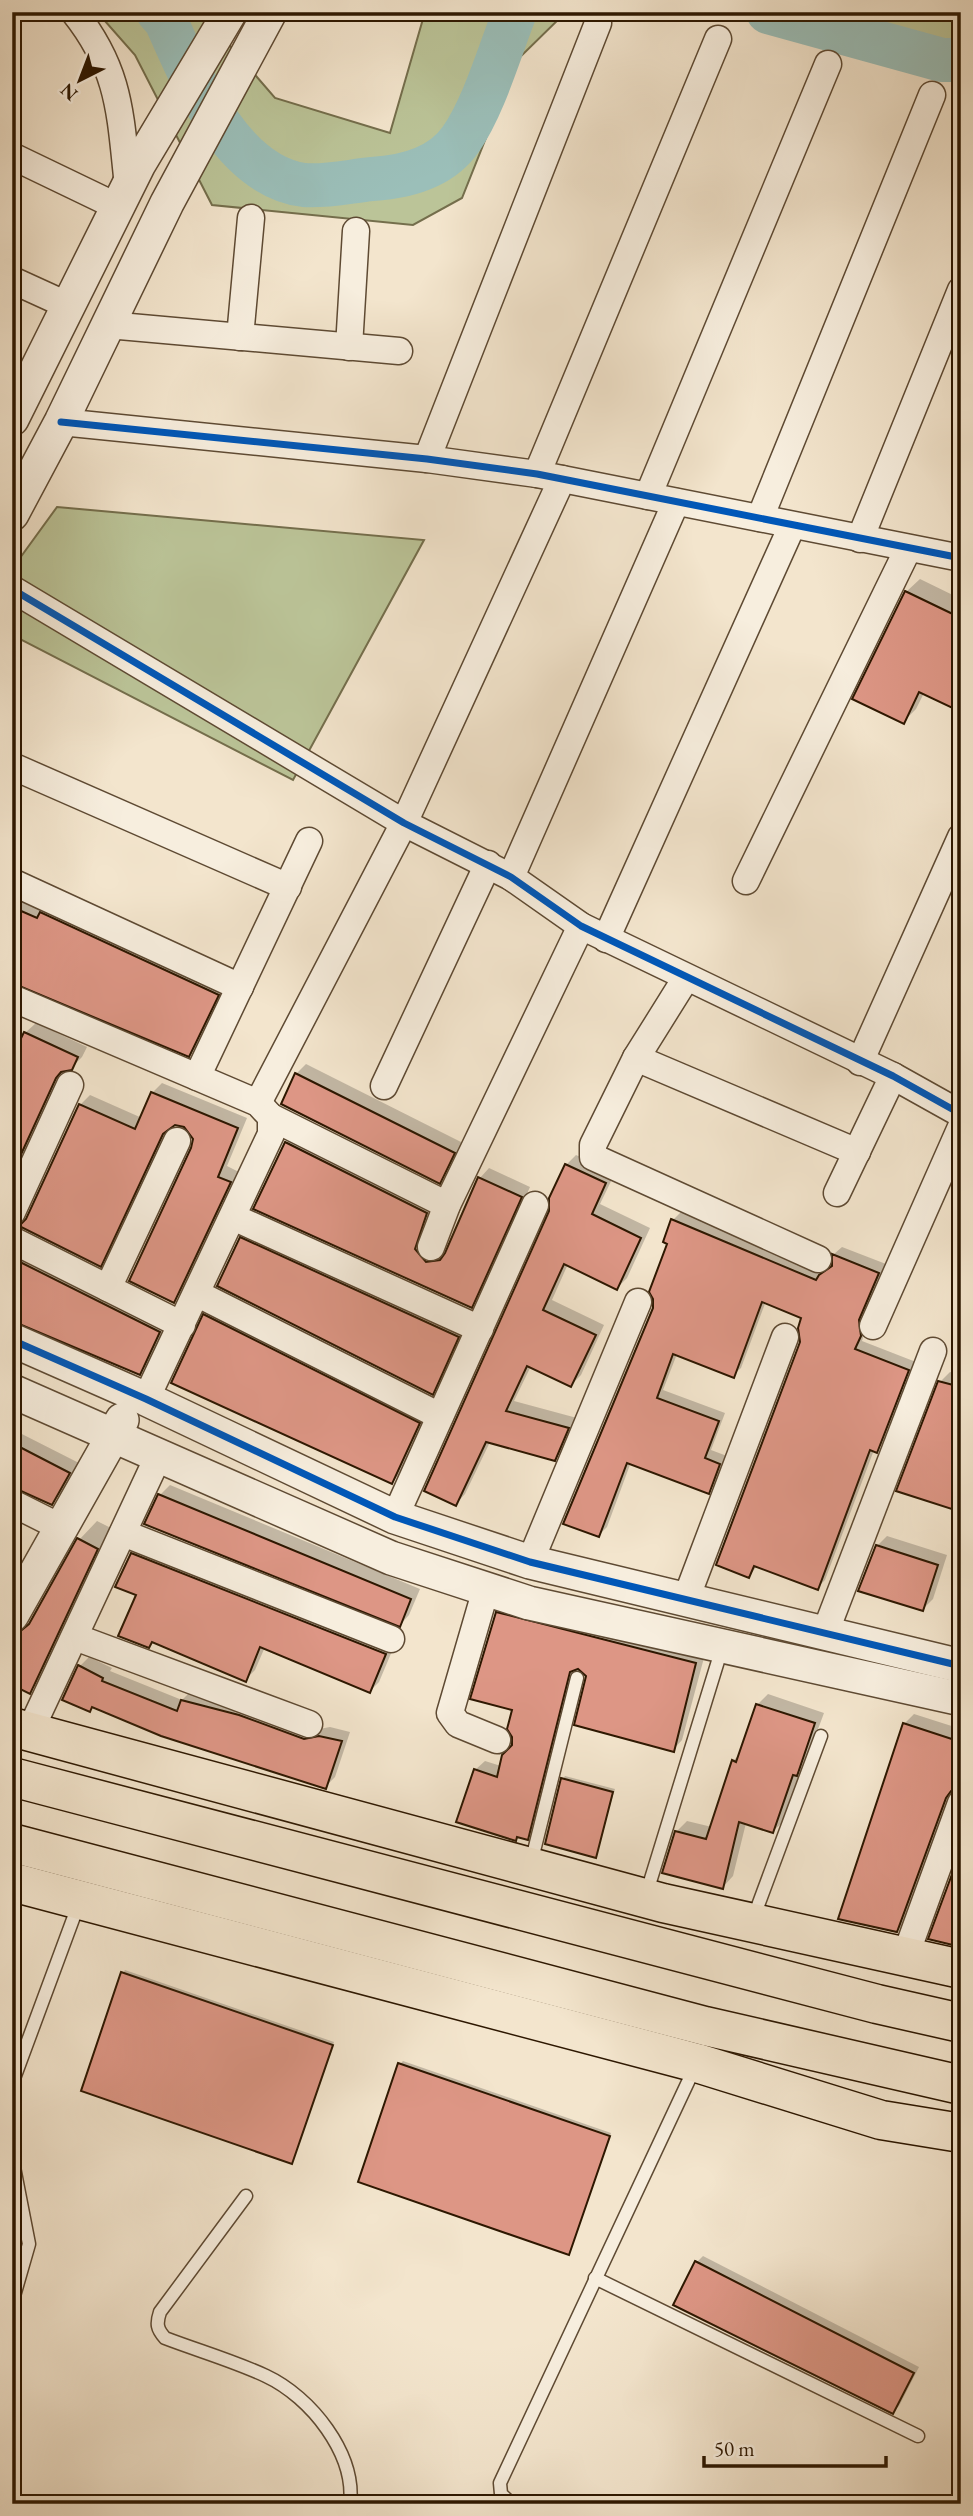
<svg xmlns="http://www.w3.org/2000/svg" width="973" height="2516" viewBox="0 0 973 2516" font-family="'EB Garamond',serif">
<rect width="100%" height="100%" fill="#f3e5cd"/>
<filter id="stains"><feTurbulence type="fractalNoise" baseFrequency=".00286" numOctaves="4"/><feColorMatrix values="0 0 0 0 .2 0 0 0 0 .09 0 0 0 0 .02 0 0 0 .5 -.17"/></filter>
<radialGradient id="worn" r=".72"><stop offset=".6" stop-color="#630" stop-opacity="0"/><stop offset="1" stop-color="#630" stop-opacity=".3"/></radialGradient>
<g fill="#bbc498" stroke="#746e4c" stroke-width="2">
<path d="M97 12H201L275 98 390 133 425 12H566L517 60 462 198 413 225 212 205 135 55Z"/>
<path d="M719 12H961V82Z"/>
<path d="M57 507 424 540 293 780 12 635V569Z"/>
</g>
<g fill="#0003">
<path d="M920 579 961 599V710L924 693 916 709 903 722 906 592Z"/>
<path d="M12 894 227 984 199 1045 189 1054 12 982Z"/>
<path d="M36 1023 87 1047 82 1057 71 1068 64 1070 12 1183V1061L25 1033Z"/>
<path d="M306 1064 463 1143 449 1172 439 1182 296 1074Z"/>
<path d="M162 1083 247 1118 227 1166 239 1172 183 1291 173 1301 194 1139 185 1126 175 1124 170 1127 110 1255 100 1265 28 1219 80 1105 90 1095 142 1118 152 1093Z"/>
<path d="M296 1133 436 1203 429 1248 444 1254 449 1250 480 1178 489 1168 530 1187 481 1296 471 1306 255 1208 286 1143Z"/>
<path d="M576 1155 615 1173 600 1204 650 1228 627 1278 617 1288 568 1264 552 1300 604 1325 581 1375 571 1385 531 1366 514 1401 577 1418 564 1449 554 1459 490 1442 465 1494 456 1504 566 1165Z"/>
<path d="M681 1212 823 1272 834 1264V1254L842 1247 886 1264 862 1341 916 1362 885 1443 874 1450 825 1580 817 1588 758 1565 749 1576 802 1342 804 1317 766 1301 741 1368 733 1375 677 1354 663 1390 725 1413 711 1450 727 1456 716 1484 708 1492 631 1462 607 1527 599 1535 673 1220Z"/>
<path d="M251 1228 467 1327 442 1383 432 1393 241 1238Z"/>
<path d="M12 1240 169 1321 150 1363 139 1373 12 1321Z"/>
<path d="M215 1306 428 1413 402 1472 392 1482 205 1315Z"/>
<path d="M950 1372 961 1375V1510L940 1382Z"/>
<path d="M12 1429 79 1463 61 1493 51 1503 19 1487H12Z"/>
<path d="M170 1485 420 1589 409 1615 400 1625 146 1523 160 1495Z"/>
<path d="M97 1521 115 1530 48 1674 29 1692 12 1641 36 1615 79 1540Z"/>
<path d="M887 1536 947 1555 933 1599 923 1609 877 1546Z"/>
<path d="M142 1544 395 1644 379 1682 370 1691 265 1647 255 1670 245 1680 154 1641 149 1646 132 1554Z"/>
<path d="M507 1604 705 1654 682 1740 673 1750 587 1679 584 1670 576 1669 537 1829 527 1838 519 1836 516 1839 475 1770 485 1761 501 1766 514 1745V1709L497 1613Z"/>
<path d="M89 1657 112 1668 110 1671 182 1700 191 1691 314 1730 330 1727 350 1732 335 1777 325 1787 93 1706 89 1710 80 1666Z"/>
<path d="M768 1694 824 1713 784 1821 773 1831 746 1823 733 1876 723 1887 676 1832 687 1821 712 1827 733 1761 741 1753 757 1705Z"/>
<path d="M914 1714 961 1729V1787L955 1788 907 1921 897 1931 904 1724Z"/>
<path d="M565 1776 615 1789 595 1856 563 1779Z"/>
<path d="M125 1970 334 2042 292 2162 123 1973Z"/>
<path d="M403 2061 611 2133 569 2253 400 2064Z"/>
<path d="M703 2256 919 2367 899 2406 893 2412 697 2262Z"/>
</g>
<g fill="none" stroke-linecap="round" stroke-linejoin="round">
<g stroke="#9bbfb9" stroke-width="44">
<path d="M158 12 166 21C191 78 232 176 304 185 325 187 351 181 372 179 405 177 441 168 461 139 484 106 500 50 515 12"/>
<path d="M768 12 942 60H961"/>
</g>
</g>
<g fill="#dd9685" stroke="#2d1700" stroke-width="2">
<path d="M905 591 961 618V712L919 692 904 724 852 699Z"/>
<path d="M12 907 37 918 40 912 219 995 189 1057 12 983Z"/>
<path d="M24 1032 78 1057 72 1070 61 1072 56 1078 12 1174V1057Z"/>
<path d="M295 1073 455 1153 440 1184 281 1104Z"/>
<path d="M151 1092 238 1128 218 1177 231 1182 174 1303 129 1281 191 1148 193 1139 184 1127 175 1125 163 1134 101 1267 19 1226 26 1219 79 1104 135 1129Z"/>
<path d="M285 1142 427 1213 415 1249 426 1262 440 1260 445 1253 478 1177 522 1197 472 1308 253 1209Z"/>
<path d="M565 1164 606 1183 592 1214 641 1238 617 1290 564 1264 543 1310 596 1335 571 1387 527 1366 506 1411 569 1428 555 1461 486 1442 456 1506 424 1491 549 1211V1198Z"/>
<path d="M671 1219 816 1280 819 1275 832 1266V1254L879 1273 859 1320 861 1336 855 1349 909 1370 877 1453 870 1450 818 1590 754 1566 749 1578 716 1565 800 1342 798 1328 801 1318 762 1302 734 1378 673 1354 657 1398 719 1421 705 1458 720 1464 709 1494 627 1463 599 1537 563 1524 653 1308V1299L649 1292 667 1244 663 1242Z"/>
<path d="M240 1237 459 1337 433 1395 217 1286Z"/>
<path d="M12 1258 160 1332 140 1375 12 1321Z"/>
<path d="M203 1314 420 1423 392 1484 171 1383Z"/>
<path d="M938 1381 961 1387V1512L896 1491Z"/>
<path d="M12 1443 70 1473 52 1505 12 1487Z"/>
<path d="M158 1494 411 1599 400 1627 144 1524Z"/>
<path d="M77 1538 98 1549 30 1694 12 1685V1638L29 1624Z"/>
<path d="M876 1545 938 1565 923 1611 858 1591Z"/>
<path d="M131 1553 386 1654 370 1693 260 1647 246 1682 152 1642 149 1648 118 1636 136 1595 115 1587Z"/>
<path d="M496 1612 696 1663 674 1752 574 1725 586 1676 578 1669 570 1672 528 1840 517 1837 516 1841 456 1822 474 1769 497 1777 502 1755 512 1745V1737L507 1729 512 1710 470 1699Z"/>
<path d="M78 1665 103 1678 102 1681 177 1711 181 1700 239 1715 304 1739 319 1736 342 1741 326 1789 161 1736 92 1707 90 1712 62 1700Z"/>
<path d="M756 1704 815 1723 797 1776 793 1775 773 1833 739 1822 723 1889 662 1873 675 1831 706 1839 732 1760 736 1762Z"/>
<path d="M903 1723 961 1742V1788L951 1791 946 1798 897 1932 838 1919Z"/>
<path d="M561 1778 613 1792 596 1858 545 1844Z"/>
<path d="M961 1850V1947L928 1939Z"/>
<path d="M121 1972 333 2045 292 2164 81 2091Z"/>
<path d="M398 2063 610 2136 569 2255 358 2182Z"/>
<path d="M695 2261 914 2373 893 2414 673 2305Z"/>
</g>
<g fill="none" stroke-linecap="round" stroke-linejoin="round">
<defs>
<g id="service">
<path d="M531 1863 577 1678"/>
<path d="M646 1895 722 1648"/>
<path d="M753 1919 821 1736"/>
<path d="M12 2084 79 1903"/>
<path d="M12 2157 29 2244 12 2303"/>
<path d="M246 2196 160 2312C156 2324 157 2329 165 2338 199 2351 234 2361 266 2376 311 2397 356 2454 350 2504"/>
<path d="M595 2278 918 2436"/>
<path d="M512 2504 501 2494 500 2483 695 2067"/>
</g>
<g id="minor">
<path d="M74 12C121 71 120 114 128 186"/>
<path d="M12 156 118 207"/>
<path d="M12 280 69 306"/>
<path d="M108 325 399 351"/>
<path d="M240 337 251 218"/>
<path d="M349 347 356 231"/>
<path d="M61 422 427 459 537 474 961 558"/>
<path d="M427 459 598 23"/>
<path d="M537 474 718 39"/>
<path d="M648 496 828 64"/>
<path d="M760 518 932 95"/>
<path d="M860 539 961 290"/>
<path d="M12 589 404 823 511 877 581 926 893 1076 961 1114"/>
<path d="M12 766 288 887"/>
<path d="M511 877 676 502"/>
<path d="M746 881 908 549"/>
<path d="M12 882 240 987"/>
<path d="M606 939 792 526"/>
<path d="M686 978 636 1058 593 1145V1157L818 1259"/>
<path d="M12 998 258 1103 271 1117V1134L146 1399"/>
<path d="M636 1058 857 1152"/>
<path d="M860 1062 961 837"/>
<path d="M197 1077 309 841"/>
<path d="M384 1086 488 864"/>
<path d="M258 1103 404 823 562 479"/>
<path d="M271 1117 447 1205"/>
<path d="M837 1193 893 1076"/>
<path d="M12 1212 70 1085"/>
<path d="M233 1217 480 1329"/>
<path d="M12 1240 182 1325"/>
<path d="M431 1247 447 1205 581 926"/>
<path d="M108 1288 177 1141"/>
<path d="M198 1294 440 1416"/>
<path d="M873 1326 961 1127"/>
<path d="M12 1503 62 1528"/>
<path d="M395 1517 535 1205"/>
<path d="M123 1533 391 1639"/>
<path d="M530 1562 638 1302"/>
<path d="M486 1589 450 1713 458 1724 497 1740"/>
<path d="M686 1599 785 1337"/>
<path d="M825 1633 933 1351"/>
<path d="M75 1637 309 1724"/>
<path d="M30 1731 158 1457"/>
<path d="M905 1957 961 1803"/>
</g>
<g id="tertiary">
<path d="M12 419 139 164 230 12"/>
<path d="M12 514 61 422 167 203 270 12"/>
<path d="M12 1340 146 1399 395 1517 530 1562 961 1666"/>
<path d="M12 1391 391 1558 529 1603 961 1699"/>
<path d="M12 1615 122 1420"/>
</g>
<g id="primary">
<path d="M12 1727 663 1903 961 1969"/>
<path d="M12 1777 877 2004 961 2023"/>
<path d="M12 1843 705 2026 961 2085"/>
<path d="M12 1882 697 2063 881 2120 961 2133"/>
</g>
</defs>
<use href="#service" stroke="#5e4a33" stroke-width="15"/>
<use href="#minor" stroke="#5e4a33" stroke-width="29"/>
<use href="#tertiary" stroke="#5e4a33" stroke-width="36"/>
<use href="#primary" stroke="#2d1700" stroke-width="41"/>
<use href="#service" stroke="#f7eede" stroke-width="12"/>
<use href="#minor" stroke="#f7eede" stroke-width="26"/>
<use href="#tertiary" stroke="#f7eede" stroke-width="33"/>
<use href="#primary" stroke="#f3e5cd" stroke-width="38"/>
<defs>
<g id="cycleway">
<path d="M61 422 427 459 537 474 961 558"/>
<path d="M12 589 404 823 511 877 581 926 893 1076 961 1114"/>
<path d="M12 1340 146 1399 395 1517 530 1562 961 1666"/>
</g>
</defs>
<use href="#cycleway" stroke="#f7eede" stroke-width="11"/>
<use href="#cycleway" stroke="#0057b8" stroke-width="7"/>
</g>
<rect width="973" height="2516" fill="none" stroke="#f3e5cd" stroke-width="42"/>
<rect x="14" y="14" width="945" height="2488" fill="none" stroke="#2d1700" stroke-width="3.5"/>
<rect x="21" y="21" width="931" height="2474" fill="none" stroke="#2d1700" stroke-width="2"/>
<g transform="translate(80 80) rotate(222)" stroke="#f7eede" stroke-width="5" paint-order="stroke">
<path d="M0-5L12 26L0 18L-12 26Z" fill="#2d1700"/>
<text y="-10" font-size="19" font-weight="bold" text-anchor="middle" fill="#2d1700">N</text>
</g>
<path d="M704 2456v10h182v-10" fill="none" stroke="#2d1700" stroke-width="3.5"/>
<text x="714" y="2456" font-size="21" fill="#2d1700" stroke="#f7eede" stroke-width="5" paint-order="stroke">50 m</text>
<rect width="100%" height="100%" filter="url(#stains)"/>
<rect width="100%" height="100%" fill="url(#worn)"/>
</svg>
